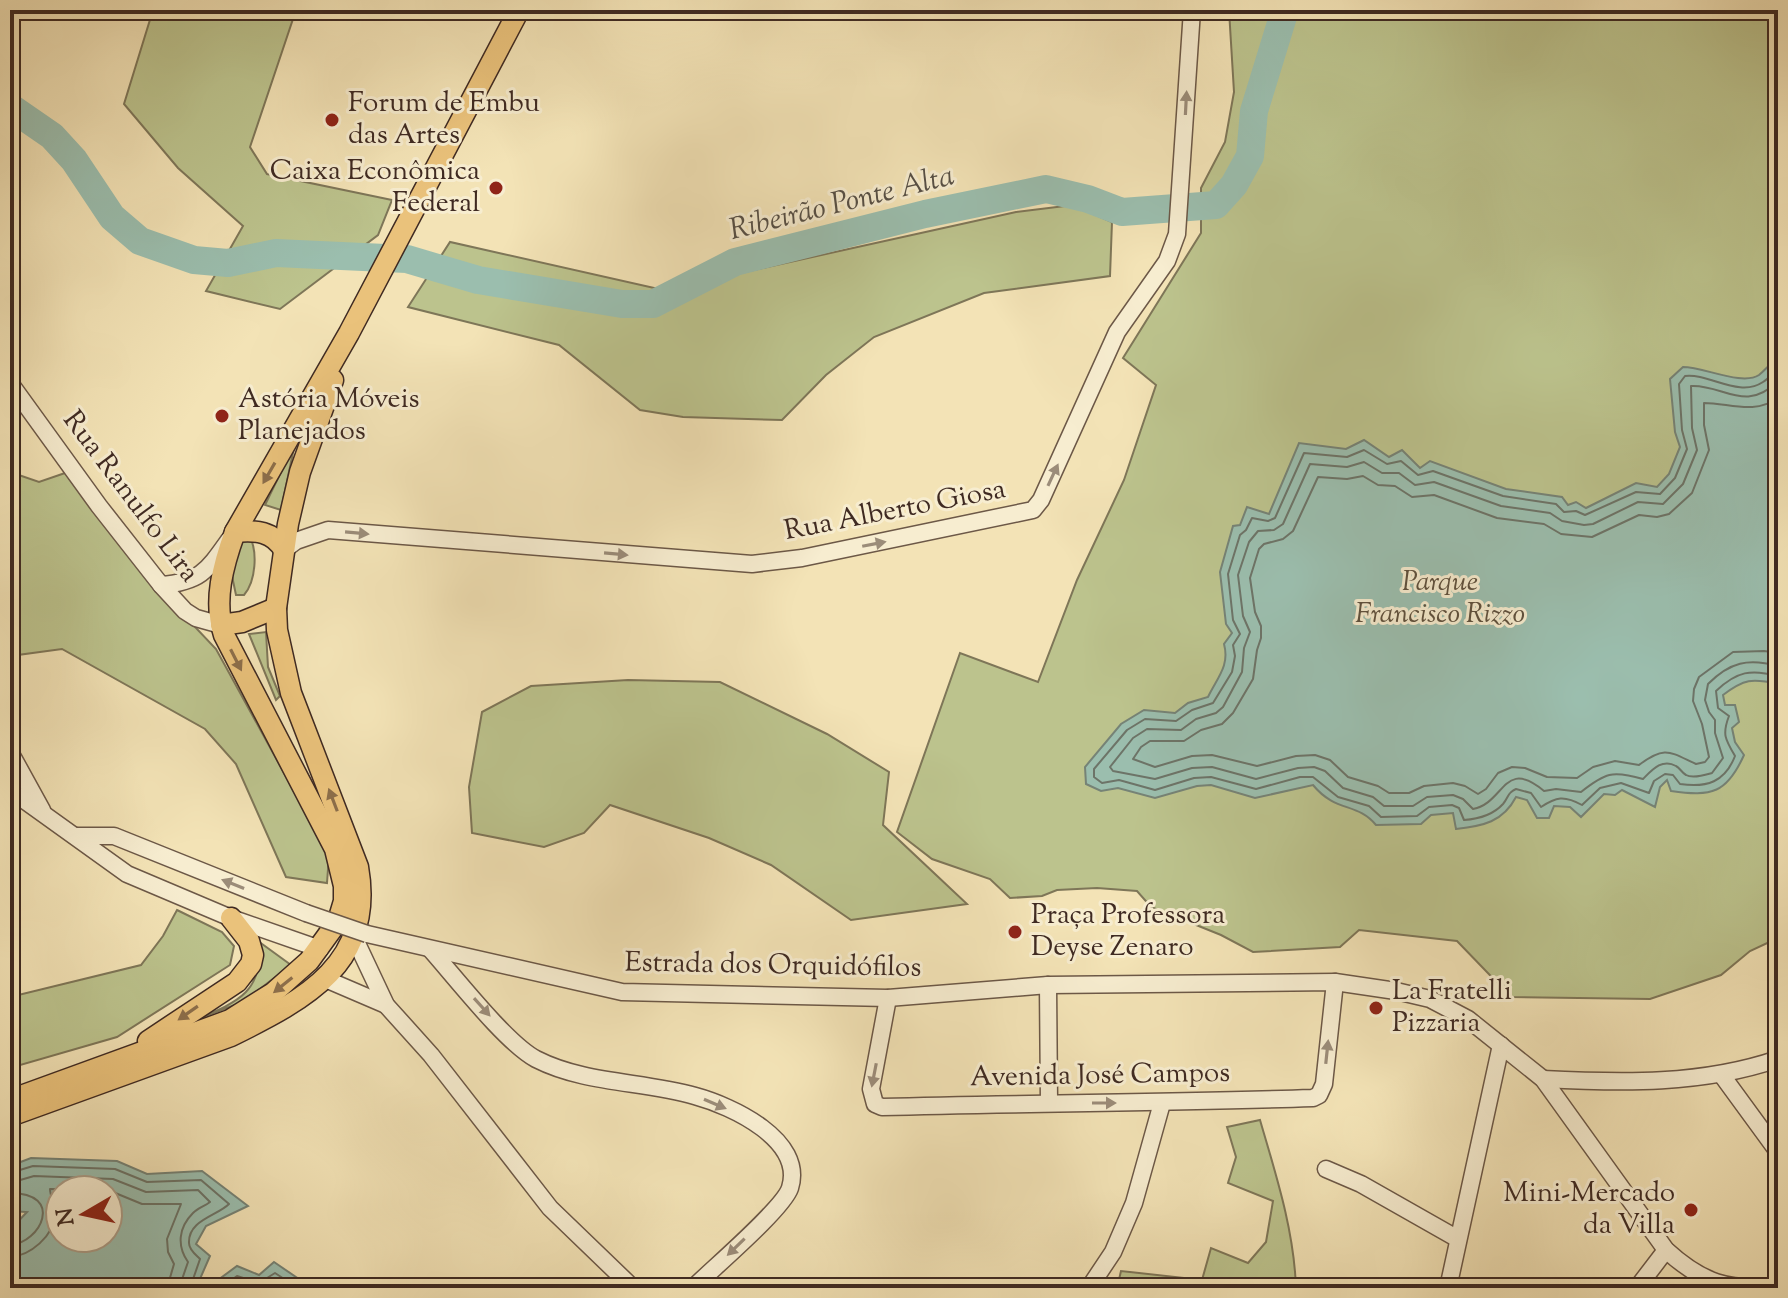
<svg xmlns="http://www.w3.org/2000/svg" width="1788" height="1298" viewBox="0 0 1788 1298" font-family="'Sorts Mill Goudy',serif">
<rect width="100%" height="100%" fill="#f3e3b6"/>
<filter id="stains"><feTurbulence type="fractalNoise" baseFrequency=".0025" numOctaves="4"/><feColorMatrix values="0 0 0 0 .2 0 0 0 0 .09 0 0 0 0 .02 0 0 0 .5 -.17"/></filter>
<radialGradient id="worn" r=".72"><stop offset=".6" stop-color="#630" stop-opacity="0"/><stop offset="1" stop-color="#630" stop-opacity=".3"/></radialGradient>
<g fill="#bcc38d" stroke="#7e7658" stroke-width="2">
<path d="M153 10H296L250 147 267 174 392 200 378 235 280 309 206 291 243 226 178 168 124 104Z"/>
<path d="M1229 10H1778V938L1750 951 1721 975 1650 999 1511 997 1457 941 1359 930 1340 947 1253 952 1221 935 1151 907 1137 891 1097 888 1057 890 1042 896 1010 898 990 879 932 859 897 832 960 653 1038 682 1077 580 1124 480 1156 385 1123 358 1201 233V188L1225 142 1234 92Z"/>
<path d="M1073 205 1112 222 1110 276 984 293 874 337 826 375 782 420 683 417 640 410 559 345 408 307 450 242 663 290 1016 212Z"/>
<path d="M295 443 281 510 265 505Z"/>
<path d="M10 472 39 482 68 472 143 572 216 649 329 855 327 883 286 877 236 764 205 729 62 649 10 656Z"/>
<path d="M249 535C258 551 256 581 244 595H236L232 576 237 545Z"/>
<path d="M266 632 268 667 280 696 276 700 249 634Z"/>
<path d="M628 680 720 682 827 734 889 772 883 825 967 904 851 920 771 865 709 838 610 805 584 833 544 847 472 833 469 787 482 712 531 686Z"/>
<path d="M177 910 222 932 234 946 230 965 117 1037 10 1068V997L141 965 163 936Z"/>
<path d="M258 941 291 965 243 1002 197 1019C238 1002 265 991 258 941Z"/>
<path d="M1260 1120C1276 1175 1294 1230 1296 1288H1117L1121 1271 1202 1280 1211 1248 1248 1263 1266 1242 1273 1201 1228 1183 1236 1157 1227 1127Z"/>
</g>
<g fill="#9bbeae" stroke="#768376" stroke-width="2" fill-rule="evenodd">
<path d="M1774 361H1778V684C1752 678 1744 679 1723 695L1725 705H1735L1739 722 1732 728 1735 742 1744 755C1727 793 1712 797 1671 791L1667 780 1660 787 1655 807 1622 790 1615 795 1604 794 1581 817 1570 807 1554 806 1549 818H1537L1527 800 1516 797C1503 822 1483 826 1456 829L1453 813 1431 815 1421 824 1376 825C1357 802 1336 813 1313 785L1255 798 1211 785 1197 786 1155 798 1118 788 1101 791 1086 784 1085 767 1121 724 1144 710 1175 713 1188 703 1208 697C1217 678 1230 666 1224 644L1232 633 1226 624 1220 572 1233 526 1240 525 1247 507 1269 514 1299 443 1346 449 1364 440 1389 457 1402 450 1420 468 1430 461 1506 489 1562 497 1568 505 1576 502 1586 508 1636 483 1657 487 1669 474 1680 447 1675 432 1670 379 1683 367C1704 367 1742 386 1759 375 1764 371 1769 365 1774 361Z"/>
<path d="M31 1158 117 1161 147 1174 202 1171 248 1206 206 1226 196 1244 210 1256 196 1288H10V1230L27 1212 10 1211V1166ZM60 1190H108V1238H60Z"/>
<path d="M274 1262 312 1288H207L237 1266 259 1275Z"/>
</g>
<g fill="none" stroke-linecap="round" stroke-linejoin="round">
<g stroke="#6d7468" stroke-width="2">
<path d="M1778 369C1773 373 1768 379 1763 382 1739 398 1709 373 1685 376L1679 384 1682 430 1687 449 1675 478 1660 494 1636 492 1585 515 1576 511 1564 512 1556 504 1503 496 1433 471 1418 475 1401 461 1387 464 1364 450 1347 457 1304 453 1275 518 1268 521 1252 518 1246 530 1240 535 1228 574 1233 620 1240 634 1233 645 1235 656 1232 672 1213 703 1192 710 1176 721 1145 719 1127 730 1094 769V777L1102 783 1119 780 1155 790 1194 778 1211 777 1256 789 1300 777H1313L1338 797 1369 806 1381 817 1417 816 1429 807 1452 805 1459 808 1464 820C1478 819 1493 815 1503 804 1509 797 1507 793 1516 789L1531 793 1541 807C1556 797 1564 795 1582 805L1600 788 1621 783 1649 793 1654 781 1665 774 1673 775 1680 784C1707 788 1725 782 1735 756 1725 739 1722 734 1729 716L1718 708 1716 691C1737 671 1751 669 1778 676"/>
<path d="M1778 381C1745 414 1723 384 1691 386L1692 428 1697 450 1683 484 1663 504 1638 502 1593 524 1584 525 1562 521 1550 513 1501 506 1434 482 1415 485 1399 473H1382L1364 462 1347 467 1310 464 1283 524 1274 530 1258 531 1249 542 1238 575 1243 616 1250 632 1244 648 1242 672 1223 707 1216 713 1196 719 1181 730 1147 729 1133 738 1110 767 1113 771 1155 779 1192 768 1212 767 1256 779 1298 768 1314 767 1325 771 1343 788 1373 797 1384 806H1413L1427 797 1453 795 1463 799 1473 809C1505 803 1503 757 1544 791L1556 789 1581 792C1605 773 1612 770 1643 779 1652 770 1662 758 1676 766 1680 768 1682 773 1686 775 1693 779 1705 775 1712 773L1723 758 1715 733V720L1709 712 1705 700 1708 684C1730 662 1748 658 1778 666"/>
<path d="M1778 398C1754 415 1729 403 1704 403V425L1709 450 1692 493 1669 514 1657 517 1639 515 1592 537 1561 534 1544 524 1497 518 1434 495 1412 497 1395 486 1378 485 1363 476 1347 479 1318 477 1293 531 1283 539 1264 544 1259 549 1250 578 1255 612 1261 626V638L1257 650 1253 679 1233 713 1222 724 1201 730 1184 741H1150L1141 747 1133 759 1155 767 1192 756 1212 755 1257 766 1296 756 1315 755 1330 760 1348 777 1378 786 1389 793H1409L1424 786 1453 783 1465 786 1478 794 1486 789 1498 773 1512 767 1525 768 1547 777 1577 778 1593 767 1615 761 1639 765C1665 745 1670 752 1696 764L1705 762 1709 757 1702 724 1693 701 1694 689 1699 677 1733 652 1764 651 1778 653"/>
<path d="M10 1173 33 1166 115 1169 147 1182 201 1180 229 1204C217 1216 188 1220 189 1243 189 1250 196 1255 200 1259L190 1288"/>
<path d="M10 1183 34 1176 113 1179 146 1192 198 1190 210 1202C205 1206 198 1208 193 1213 178 1228 177 1246 188 1262L179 1288"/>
<path d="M108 1190 142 1204H181L167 1239 168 1252 174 1264 167 1288"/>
<path d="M10 1193C65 1193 41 1243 10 1245"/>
<path d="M10 1257C30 1256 54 1236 55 1214 56 1205 50 1197 50 1189L97 1190"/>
<path d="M221 1288 237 1276 259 1283 275 1273 298 1288"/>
</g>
<path stroke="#9bbeae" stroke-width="28" d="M10 107 52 136 74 160 112 217 140 241 194 260 228 263 276 253 407 259 478 280 622 304H653L735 262 925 214 1046 189 1088 199 1122 212 1216 205 1234 185 1250 156 1254 111 1285 10"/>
<defs>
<g id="minor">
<path d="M10 383 99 506 161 585 185 611 196 618 221 625"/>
<path d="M284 550 296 541 328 530 752 564 802 558 1033 510 1041 500 1117 332 1167 261 1177 234 1192 10"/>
<path d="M161 585C200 582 207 571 229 540"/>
<path d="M10 752 42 810"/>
<path d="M10 790 127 874 231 918 320 949"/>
<path d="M75 836H114L306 913"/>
<path d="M367 934 622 992 888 998 1048 985 1335 982 1396 991 1430 999 1468 1019 1543 1079 1666 1250C1702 1283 1728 1291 1778 1286"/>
<path d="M354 937 386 1005 431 1055 550 1208 633 1288"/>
<path d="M430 949C455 977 506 1043 536 1059 585 1084 643 1081 695 1096 732 1106 805 1140 790 1188 783 1209 712 1269 693 1288"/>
<path d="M323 978 386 1005"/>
<path d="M1048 985 1049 1102"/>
<path d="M888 998 871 1089 875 1104 882 1107C1026 1103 1169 1103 1313 1098L1319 1095 1324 1084 1335 982"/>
<path d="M1721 1074 1778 1152"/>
<path d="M1543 1079C1622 1083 1702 1085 1778 1059"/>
<path d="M1326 1169 1361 1184 1458 1239"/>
<path d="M1089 1288 1113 1252 1134 1203 1162 1103"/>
<path d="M1448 1288 1501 1045"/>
<path d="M1637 1288 1666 1250"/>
</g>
<g id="major">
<path d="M235 532C256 530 273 531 284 550"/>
<path d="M221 625 242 622 276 608"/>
<path d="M148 1041 237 982 251 964 253 955 249 941 231 918"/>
<path d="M10 1100 230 1020 273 993 309 961 338 921 344 901V886L335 849 224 635C213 601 223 565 235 532L349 333 519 10"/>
<path d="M10 1116 231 1036C306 999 375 963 358 867L291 693 277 630 276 608 288 524 300 472 333 380"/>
</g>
</defs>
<use href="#minor" stroke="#6c5847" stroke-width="19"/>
<use href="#major" stroke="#3f2a22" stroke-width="23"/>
<use href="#minor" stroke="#f7edd0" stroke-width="16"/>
<use href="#major" stroke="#eac27b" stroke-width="20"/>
<defs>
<path id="minor-bridge" d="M306 913 367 934"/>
</defs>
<use href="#minor-bridge" stroke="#6c5847" stroke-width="19" stroke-linecap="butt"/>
<use href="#minor-bridge" stroke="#f7edd0" stroke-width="16"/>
</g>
<defs><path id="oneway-solid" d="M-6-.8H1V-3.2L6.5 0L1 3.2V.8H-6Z" transform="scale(2)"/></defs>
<g fill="#9b8c79">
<use href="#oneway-solid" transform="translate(1186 103) rotate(-87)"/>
<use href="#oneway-solid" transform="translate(1053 475) rotate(-65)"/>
<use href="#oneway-solid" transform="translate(357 533) rotate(5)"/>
<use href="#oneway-solid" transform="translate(874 544) rotate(-11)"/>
<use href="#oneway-solid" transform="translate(616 554) rotate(5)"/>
<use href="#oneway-solid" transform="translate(233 884) rotate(-158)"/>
<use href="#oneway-solid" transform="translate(482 1007) rotate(48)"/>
<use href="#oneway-solid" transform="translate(1327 1052) rotate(-84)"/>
<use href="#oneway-solid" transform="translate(874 1075) rotate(101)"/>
<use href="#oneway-solid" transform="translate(1104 1103)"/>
<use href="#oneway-solid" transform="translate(715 1104) rotate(23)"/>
<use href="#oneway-solid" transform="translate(736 1247) rotate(136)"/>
</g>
<g fill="#8c6e4a">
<use href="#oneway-solid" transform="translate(269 473) rotate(120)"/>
<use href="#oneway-solid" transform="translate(236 660) rotate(63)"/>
<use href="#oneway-solid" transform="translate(333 800) rotate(-111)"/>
<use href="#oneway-solid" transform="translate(283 985) rotate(141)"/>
<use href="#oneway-solid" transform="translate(188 1013) rotate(145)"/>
</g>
<g fill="#8f2418" stroke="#f7edd0" stroke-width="3">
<circle cx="332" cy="120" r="8"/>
<circle cx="496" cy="188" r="8"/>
<circle cx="222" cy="416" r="8"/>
<circle cx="1015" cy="932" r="8"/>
<circle cx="1376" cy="1008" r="8"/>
<circle cx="1691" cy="1210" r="8"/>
</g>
<g text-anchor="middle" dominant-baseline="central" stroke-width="6" stroke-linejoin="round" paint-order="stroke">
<g font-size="28" fill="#3f2a22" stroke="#f7edd0" text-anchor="start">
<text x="348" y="104">Forum de Embu<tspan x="348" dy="32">das Artes</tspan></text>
<text x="480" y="172" text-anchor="end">Caixa Econômica<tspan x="480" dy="32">Federal</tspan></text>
<text x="238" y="400">Astória Móveis<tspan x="238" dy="32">Planejados</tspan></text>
<text x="1031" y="916">Praça Professora<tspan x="1031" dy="32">Deyse Zenaro</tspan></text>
<text x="1392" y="992">La Fratelli<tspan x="1392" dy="32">Pizzaria</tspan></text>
<text x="1675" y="1194" text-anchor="end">Mini-Mercado<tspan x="1675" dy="32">da Villa</tspan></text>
</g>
<g font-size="28" fill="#3f2a22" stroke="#f7edd0">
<text transform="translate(130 497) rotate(53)">Rua Ranulfo Lira</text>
<text transform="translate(895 511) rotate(-11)">Rua Alberto Giosa</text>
<text transform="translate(773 966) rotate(1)">Estrada dos Orquidófilos</text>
<text transform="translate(1100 1076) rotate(-1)">Avenida José Campos</text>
</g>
<g font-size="28" font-style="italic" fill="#5e503d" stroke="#f7edd0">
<text x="1440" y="583">Parque<tspan x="1440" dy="32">Francisco Rizzo</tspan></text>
</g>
<g font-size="30" font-style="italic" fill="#564f45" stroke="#f7edd0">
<text transform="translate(842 204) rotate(-14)">Ribeirão Ponte Alta</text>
</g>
</g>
<rect width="1788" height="1298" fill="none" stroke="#f3e3b6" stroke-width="40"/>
<rect x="12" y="12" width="1764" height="1274" fill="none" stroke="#3f2a22" stroke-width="4"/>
<rect x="20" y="20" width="1748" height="1258" fill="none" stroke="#3f2a22" stroke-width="2"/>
<g transform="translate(84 1214) rotate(261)"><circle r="38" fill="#f7edd0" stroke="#ad9f8a" stroke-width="2"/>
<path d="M0-6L14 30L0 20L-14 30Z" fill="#8f2418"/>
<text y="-12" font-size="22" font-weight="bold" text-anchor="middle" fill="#3f2a22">N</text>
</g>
<rect width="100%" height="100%" filter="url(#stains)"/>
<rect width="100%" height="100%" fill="url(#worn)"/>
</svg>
